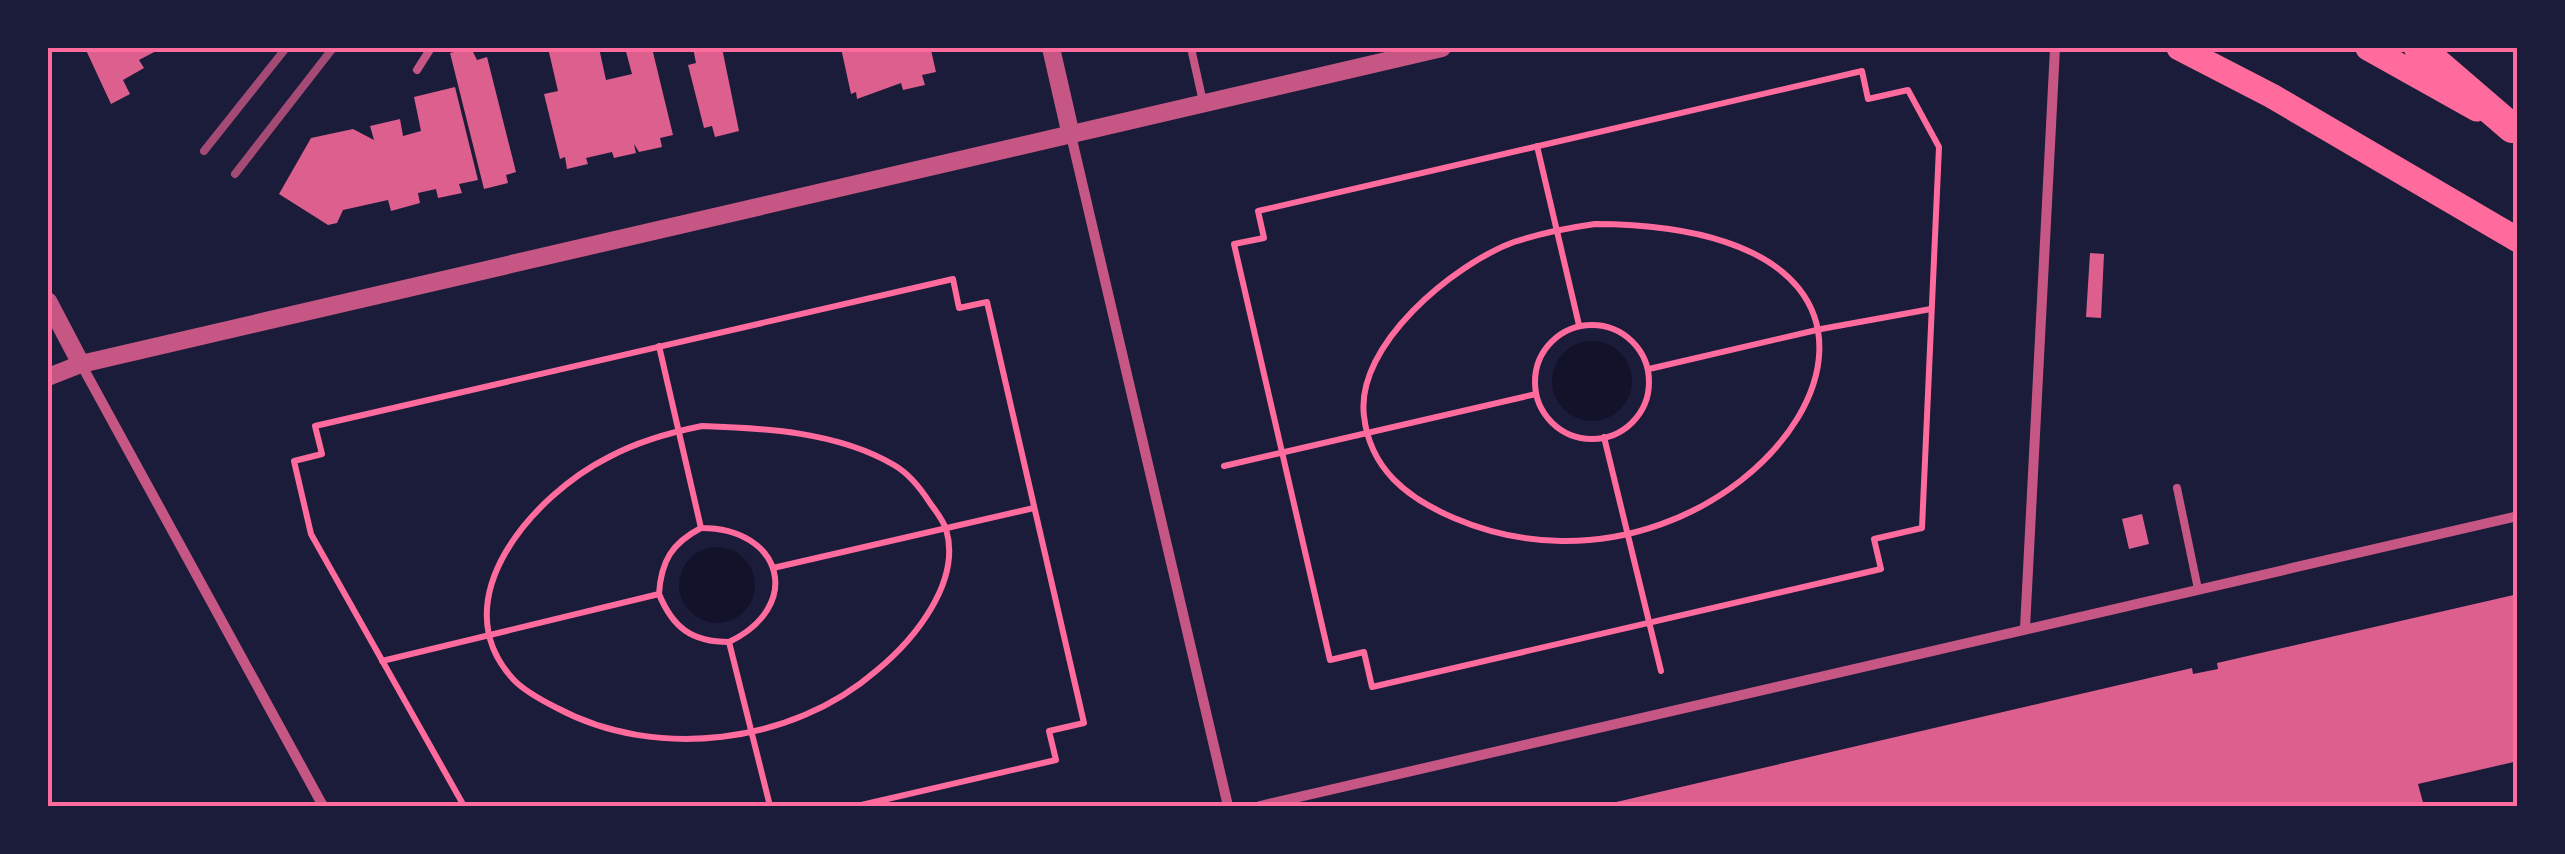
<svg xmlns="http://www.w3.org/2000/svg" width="2565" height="854" viewBox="0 0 2565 854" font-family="Roboto,sans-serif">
<rect width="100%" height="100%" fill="#1b1b3a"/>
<g fill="#12122b">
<circle cx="1592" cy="381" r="40"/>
<circle cx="717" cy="585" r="38"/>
</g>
<g fill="#dd5f8e">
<path d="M85 48H162L139 60 144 68 123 80 130 94 111 104Z"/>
<path d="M471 48 477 60 487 57 516 172 506 175 508 183 484 189 450 53Z"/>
<path d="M548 48H599L606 80 632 74 625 48H652L673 135 660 138 662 147 639 152 634 144 636 153 614 158 612 152 586 158 588 164 567 169 565 157 560 159 544 94 558 91Z"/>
<path d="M693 48H722L739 131 715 137 712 126 704 128 688 65 696 63Z"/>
<path d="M841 48H923L924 52 931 50 936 72 922 75 925 85 903 90 901 83 857 99 856 92 851 94Z"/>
<path d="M455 87 478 180 459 184 462 193 438 198 436 189 418 193 420 203 391 211 388 200 343 210 337 223 328 225 279 194 311 138 353 129 374 140 370 126 400 119 403 136 421 131 414 97Z"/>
<path d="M2090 253 2104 254 2101 318 2086 317Z"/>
<path d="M2142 514 2149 544 2129 549 2122 519Z"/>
<path d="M2518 594V761L2418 784 2424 806H1599L2192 668 2193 674 2218 669 2217 663Z"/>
</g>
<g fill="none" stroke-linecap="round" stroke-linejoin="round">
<g stroke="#ff6b9d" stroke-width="6">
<path d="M1862 71 1868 99 1908 90 1939 147 1922 528 1874 539 1881 569 1372 687 1364 652 1330 660 1234 244 1264 238 1258 211Z"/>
<path d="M1537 146 1579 325"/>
<path d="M1595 224C2033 226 1744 642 1454 518 1407 498 1370 469 1364 416 1355 345 1454 264 1514 242 1541 233 1567 228 1595 224Z"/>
<circle cx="1592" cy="382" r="57"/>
<path d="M659 346 701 528C783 528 804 606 729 642L770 806"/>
<path d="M1649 369 1821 329 1931 309"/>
<path d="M702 426C765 428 838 432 894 465 908 473 921 489 930 503 935 510 943 520 946 529 962 582 914 640 876 671 792 744 656 761 557 708 543 701 524 691 513 679 440 599 535 494 609 457 637 442 672 432 702 426Z"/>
<path d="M1604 437 1661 671"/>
<path d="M1224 466 1536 394"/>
<path d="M773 568 1034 508"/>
<path d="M659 594C673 628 692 642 729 642"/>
<path d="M382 661 659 594C661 561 672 543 701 528"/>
<path d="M464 806 311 534 294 461 322 454 315 426 953 279 959 308 987 302 1084 723 1049 731 1056 760 857 806"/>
</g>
<g stroke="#c65784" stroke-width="8">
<path d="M1191 48 1203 102"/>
<path d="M417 70 431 48"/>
<path d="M2177 488 2198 589"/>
</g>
<g stroke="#c65784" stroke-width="10">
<path d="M1070 131 1228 806"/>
<path d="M81 364 323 806"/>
<path d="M2025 628 2055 48"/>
<path d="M1260 806 2518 516"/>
</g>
<g stroke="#c65784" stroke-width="18">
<path d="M1051 48 1070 131"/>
<path d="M48 301 81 364"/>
<path d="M48 377 81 364 1442 48"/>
</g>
<g stroke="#ff6b9d" stroke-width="25">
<path d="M2179 48 2272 96 2518 240"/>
<path d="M2368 48 2477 109"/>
</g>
<path stroke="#ff6b9d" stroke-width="30" d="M2419 48 2512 128"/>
<g stroke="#a44b75" stroke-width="8">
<path d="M204 151 286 48"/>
<path d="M235 174 333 48"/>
</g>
</g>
<rect width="2565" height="854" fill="none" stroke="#1b1b3a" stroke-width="100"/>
<rect x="50" y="50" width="2465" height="754" fill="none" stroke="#ff6b9d" stroke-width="4"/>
</svg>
